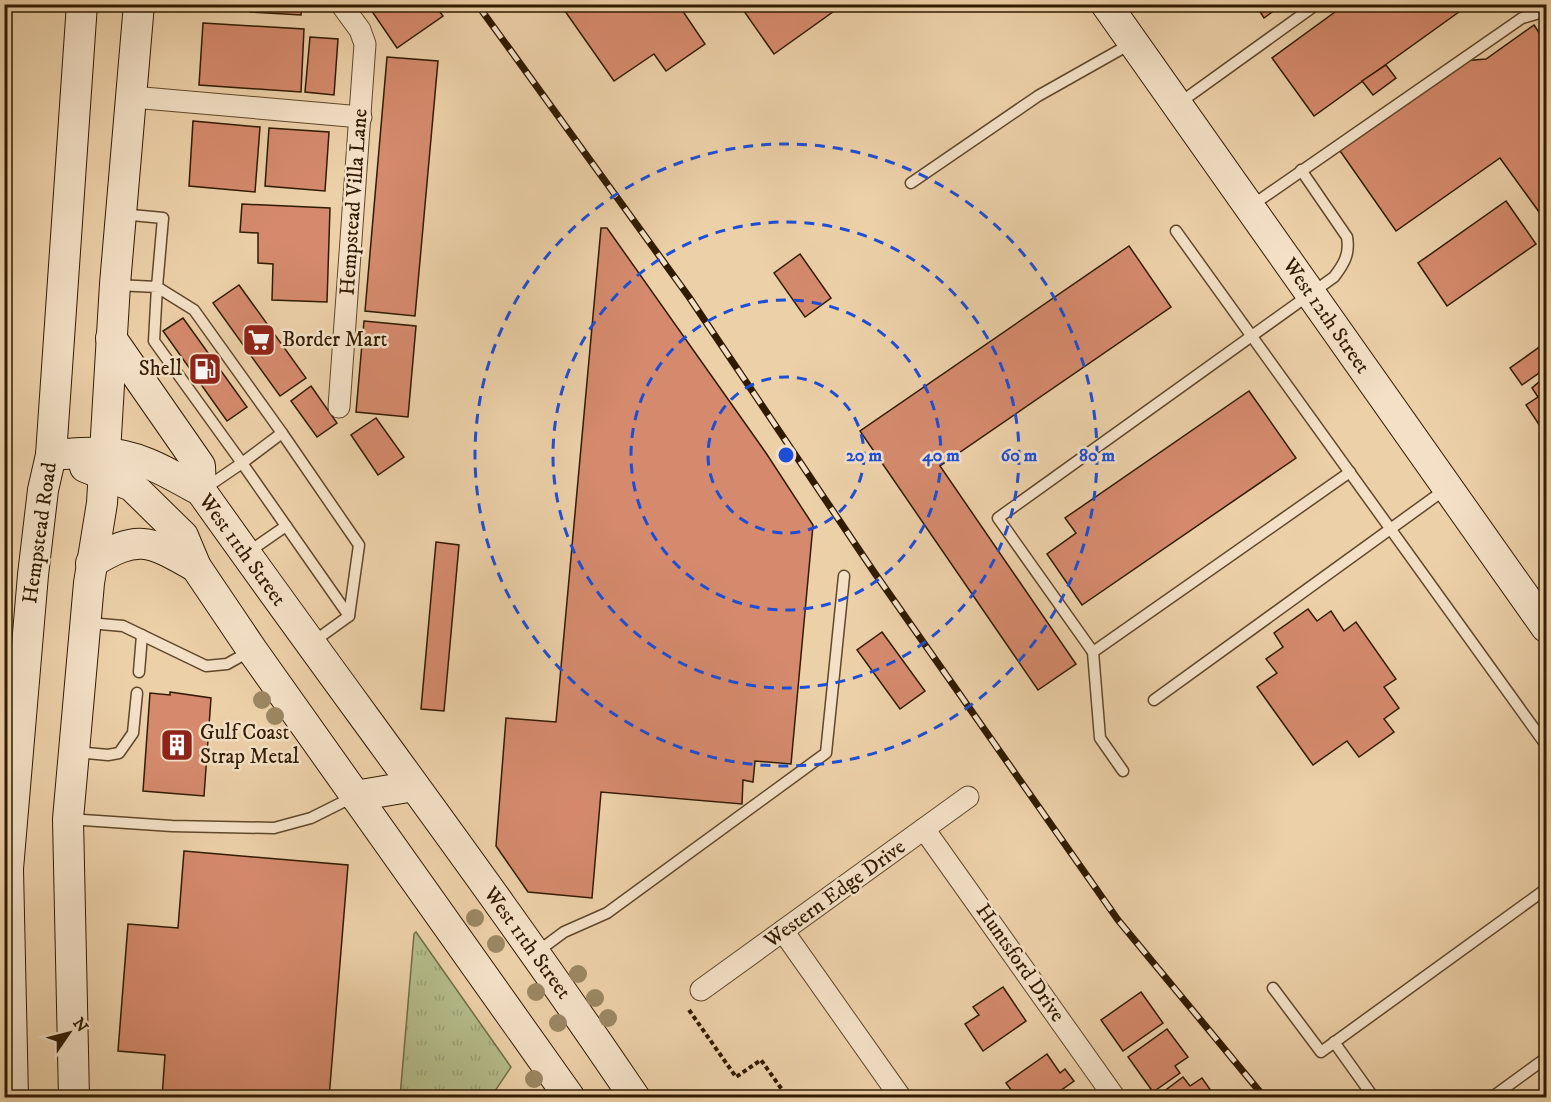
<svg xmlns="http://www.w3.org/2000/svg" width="1551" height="1102" viewBox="0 0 1551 1102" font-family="'IM FELL DW Pica',serif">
<defs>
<pattern id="grass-tufts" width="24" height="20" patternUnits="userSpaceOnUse" patternTransform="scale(1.5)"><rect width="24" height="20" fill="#b4bc8a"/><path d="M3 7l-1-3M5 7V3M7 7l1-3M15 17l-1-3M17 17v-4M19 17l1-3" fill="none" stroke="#9ba175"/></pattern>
</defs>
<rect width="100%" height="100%" fill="#ecd0a8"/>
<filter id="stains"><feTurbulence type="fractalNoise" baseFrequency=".00333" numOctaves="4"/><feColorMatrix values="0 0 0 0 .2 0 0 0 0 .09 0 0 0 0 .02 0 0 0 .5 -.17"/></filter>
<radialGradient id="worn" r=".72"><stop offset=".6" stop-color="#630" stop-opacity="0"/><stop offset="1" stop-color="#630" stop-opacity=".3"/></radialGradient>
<path fill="url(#grass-tufts)" stroke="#726c45" stroke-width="1.5" d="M416 932 511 1067 491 1097H400L414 934Z"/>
<g fill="#d58a6d" stroke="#311b00" stroke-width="1.5">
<path d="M251 4H302L301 15 250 12Z"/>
<path d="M367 4H434L443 16 397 48Z"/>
<path d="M560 4H678L705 44 666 71 654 54 614 81Z"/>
<path d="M739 4H844L774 54Z"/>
<path d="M1255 4H1283L1264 18Z"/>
<path d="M1346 4H1470L1314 116 1272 58Z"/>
<path d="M203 23 304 29 301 92 199 85Z"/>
<path d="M1534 25 1546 43V212L1542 216 1500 158 1396 231 1338 148 1462 61 1486 59Z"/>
<path d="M310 37 338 39 334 95 305 92Z"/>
<path d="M387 57 438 61 415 316 365 311Z"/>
<path d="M1386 65 1396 78 1373 95 1362 81Z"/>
<path d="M193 121 260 127 255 192 189 186Z"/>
<path d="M269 128 329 132 325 191 265 186Z"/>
<path d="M1506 201 1536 244 1447 306 1418 263Z"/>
<path d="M242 204 330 208 327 302 272 300 273 264 258 263V233L240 232Z"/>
<path d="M601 228H607L766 453 813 525 791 764 755 761 753 782 743 780 742 804 601 792 592 898 528 892 496 846 506 718 556 722Z"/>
<path d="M1129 246 1171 307 940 466 1076 664 1038 690 860 431Z"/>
<path d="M800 254 831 298 805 317 774 273Z"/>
<path d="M239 285 306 378 280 396 213 303Z"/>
<path d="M183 318 247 407 227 421 163 331Z"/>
<path d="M364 321 416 326 408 417 356 412Z"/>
<path d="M1545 343 1546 368 1522 385 1510 368Z"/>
<path d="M1546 376V435L1526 405 1538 397 1532 388Z"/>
<path d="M311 386 337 423 317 437 291 401Z"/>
<path d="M1249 391 1296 458 1082 605 1047 554 1076 533 1065 518Z"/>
<path d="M376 418 404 457 378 475 351 435Z"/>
<path d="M436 542 459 545 444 711 421 709Z"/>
<path d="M1308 609 1317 621 1331 611 1344 631 1356 622 1396 679 1384 687 1399 708 1384 719 1394 732 1359 757 1347 741 1313 765 1257 687 1277 673 1266 659 1283 647 1274 633Z"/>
<path d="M882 632 925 691 900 709 857 650Z"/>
<path d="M170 692 211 698 204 796 143 791 150 693 170 695Z"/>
<path d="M184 851 348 865 329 1098H162L165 1055 118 1051 128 924 178 928Z"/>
<path d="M1003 987 1026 1021 983 1051 965 1024 979 1015 973 1007Z"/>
<path d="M1141 992 1163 1023 1123 1051 1101 1020Z"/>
<path d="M1167 1029 1188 1057 1175 1066 1180 1073 1153 1092 1128 1057Z"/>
<path d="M1047 1054 1060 1073 1065 1069 1074 1081 1050 1098H1017L1006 1083Z"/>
<path d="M1183 1077 1190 1086 1202 1078 1216 1098H1155Z"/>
</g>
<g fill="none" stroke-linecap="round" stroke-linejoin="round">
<defs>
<g id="lane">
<path d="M1178 104 1317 4"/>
<path d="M911 183 1038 96 1132 43"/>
<path d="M1251 206 1522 18 1546 11"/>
<path d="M1176 231 1546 745"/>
<path d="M116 285 157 287 154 341 242 463 282 433 194 310 157 287 163 218 121 214"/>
<path d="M282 433 359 545 349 616"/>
<path d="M204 489 242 463 349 616 313 642"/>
<path d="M247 553 286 526"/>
<path d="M89 623 123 626 206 666 227 664 252 650"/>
<path d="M1093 652 998 518 1334 277C1344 264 1350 254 1347 237L1301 170"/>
<path d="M139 672 142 635"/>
<path d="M1154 700 1447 488"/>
<path d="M76 752 108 755 119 753 133 733 137 693"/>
<path d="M1123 771 1100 738 1093 652 1350 472"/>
<path d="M68 819 172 826 274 828 311 818 355 796"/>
<path d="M537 952 564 932 607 913 826 753 844 576"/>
<path d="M1273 988 1321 1052 1546 889"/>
<path d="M1334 1042 1374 1098"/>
<path d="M1491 1098 1546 1058"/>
</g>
<g id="street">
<path d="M132 97 361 117"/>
<path d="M339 407 365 44 360 30 341 4"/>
<path d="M924 829 1115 1098"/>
<path d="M783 931 901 1098"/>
<path d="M701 990 968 797"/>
</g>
<g id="secondary">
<path d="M1106 4 1546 627"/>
<path d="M111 338 200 466 201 491"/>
<path d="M51 455C68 454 85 452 102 453 139 454 170 474 201 491 345 694 496 892 635 1098"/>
<path d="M85 467 132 486 183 536 196 567 252 650 570 1098"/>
<path d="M91 563C139 533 150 541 196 567"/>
<path d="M355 796 414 786"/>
<path d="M13 1098 8 869 33 575 43 490 51 455 82 4"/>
<path d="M74 1098 68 819 89 583 102 503 115 284 139 4"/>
</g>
</defs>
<use href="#lane" stroke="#60482a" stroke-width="13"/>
<use href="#street" stroke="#60482a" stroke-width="23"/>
<use href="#secondary" stroke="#311b00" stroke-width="32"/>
<path stroke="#311b00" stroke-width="4" stroke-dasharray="4.5 3" stroke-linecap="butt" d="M689 1010 736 1077 761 1060 788 1098"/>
<use href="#lane" stroke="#f3e0c6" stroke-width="10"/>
<use href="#street" stroke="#f3e0c6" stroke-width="21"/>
<use href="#secondary" stroke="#f3e0c6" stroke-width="30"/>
<defs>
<path id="rail" d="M477 4 689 297 874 572 1118 920 1265 1098"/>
</defs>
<use href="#rail" stroke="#311b00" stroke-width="7"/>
<use href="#rail" stroke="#f3e0c6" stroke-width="4.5" stroke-dasharray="14" stroke-linecap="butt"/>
</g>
<g fill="#9b8762">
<circle cx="262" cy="700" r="9"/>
<circle cx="275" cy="716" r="9"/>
<circle cx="475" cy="918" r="9"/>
<circle cx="496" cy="944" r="9"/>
<circle cx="578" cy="974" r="9"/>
<circle cx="536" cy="992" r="9"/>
<circle cx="595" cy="998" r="9"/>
<circle cx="608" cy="1018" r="9"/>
<circle cx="558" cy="1023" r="9"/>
<circle cx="534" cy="1079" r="9"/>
</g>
<g fill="none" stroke="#1d4ed8" stroke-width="3" stroke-dasharray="10 8">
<circle cx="786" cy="455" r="78"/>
<circle cx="786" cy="455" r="155"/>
<circle cx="786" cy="455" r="233"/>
<circle cx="786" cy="455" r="311"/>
</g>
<defs>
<symbol id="supermarket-square" viewBox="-11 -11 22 22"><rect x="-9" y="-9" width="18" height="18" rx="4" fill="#8f2418" stroke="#f3e0c6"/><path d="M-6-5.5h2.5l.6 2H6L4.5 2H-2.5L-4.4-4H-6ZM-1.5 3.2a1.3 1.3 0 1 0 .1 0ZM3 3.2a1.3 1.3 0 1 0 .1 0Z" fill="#fff"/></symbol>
<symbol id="fuel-square" viewBox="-11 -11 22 22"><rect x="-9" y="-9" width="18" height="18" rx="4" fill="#8f2418" stroke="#f3e0c6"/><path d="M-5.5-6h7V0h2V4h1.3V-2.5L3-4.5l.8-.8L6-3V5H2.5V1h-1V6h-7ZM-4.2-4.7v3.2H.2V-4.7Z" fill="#fff"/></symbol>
<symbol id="building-square" viewBox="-11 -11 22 22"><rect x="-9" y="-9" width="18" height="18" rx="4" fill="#8f2418" stroke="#f3e0c6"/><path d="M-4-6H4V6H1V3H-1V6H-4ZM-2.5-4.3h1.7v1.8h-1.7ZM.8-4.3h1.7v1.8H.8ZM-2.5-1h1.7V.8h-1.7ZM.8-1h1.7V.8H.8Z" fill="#fff"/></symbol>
</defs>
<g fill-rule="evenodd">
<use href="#supermarket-square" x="240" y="321" width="38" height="38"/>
<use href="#fuel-square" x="186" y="350" width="38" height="38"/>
<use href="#building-square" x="158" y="726" width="38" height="38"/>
</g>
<g text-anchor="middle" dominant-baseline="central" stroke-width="5" stroke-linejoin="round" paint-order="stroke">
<g font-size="21" fill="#311b00" stroke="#f3e0c6">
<text transform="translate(354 202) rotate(-86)">Hempstead Villa Lane</text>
<text transform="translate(1326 316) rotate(55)">West 12th Street</text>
<text transform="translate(40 533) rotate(-82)">Hempstead Road</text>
<text transform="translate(242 550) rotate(54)">West 11th Street</text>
<text transform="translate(835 894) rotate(-36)">Western Edge Drive</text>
<text transform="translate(527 943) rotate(54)">West 11th Street</text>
<text transform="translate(1020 963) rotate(55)">Huntsford Drive</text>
</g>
<g font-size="21" fill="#311b00" stroke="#f3e0c6" text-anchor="start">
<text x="282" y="340">Border Mart</text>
<text x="182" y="369" text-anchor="end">Shell</text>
<text x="200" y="733">Gulf Coast<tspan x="200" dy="24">Strap Metal</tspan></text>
</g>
</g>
<circle cx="786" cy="455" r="9" fill="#1d4ed8" stroke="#f3e0c6" stroke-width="3"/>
<g font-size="18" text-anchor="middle" font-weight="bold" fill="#1d4ed8" stroke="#f3e0c6" stroke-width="5" stroke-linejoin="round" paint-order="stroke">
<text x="864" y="461">20 m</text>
<text x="941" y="461">40 m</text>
<text x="1019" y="461">60 m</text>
<text x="1097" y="461">80 m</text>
</g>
<rect width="1551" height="1102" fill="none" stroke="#ecd0a8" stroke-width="24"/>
<rect x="6" y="6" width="1539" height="1090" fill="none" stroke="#311b00" stroke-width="3"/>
<rect x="12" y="12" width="1527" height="1078" fill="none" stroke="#311b00" stroke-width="1.5"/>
<g transform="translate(69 1033) rotate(55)" stroke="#f3e0c6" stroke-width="4.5" paint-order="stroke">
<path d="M0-4.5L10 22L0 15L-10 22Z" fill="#311b00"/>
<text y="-9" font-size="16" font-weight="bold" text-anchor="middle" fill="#311b00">N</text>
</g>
<rect width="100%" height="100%" filter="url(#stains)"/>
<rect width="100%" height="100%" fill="url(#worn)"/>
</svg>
